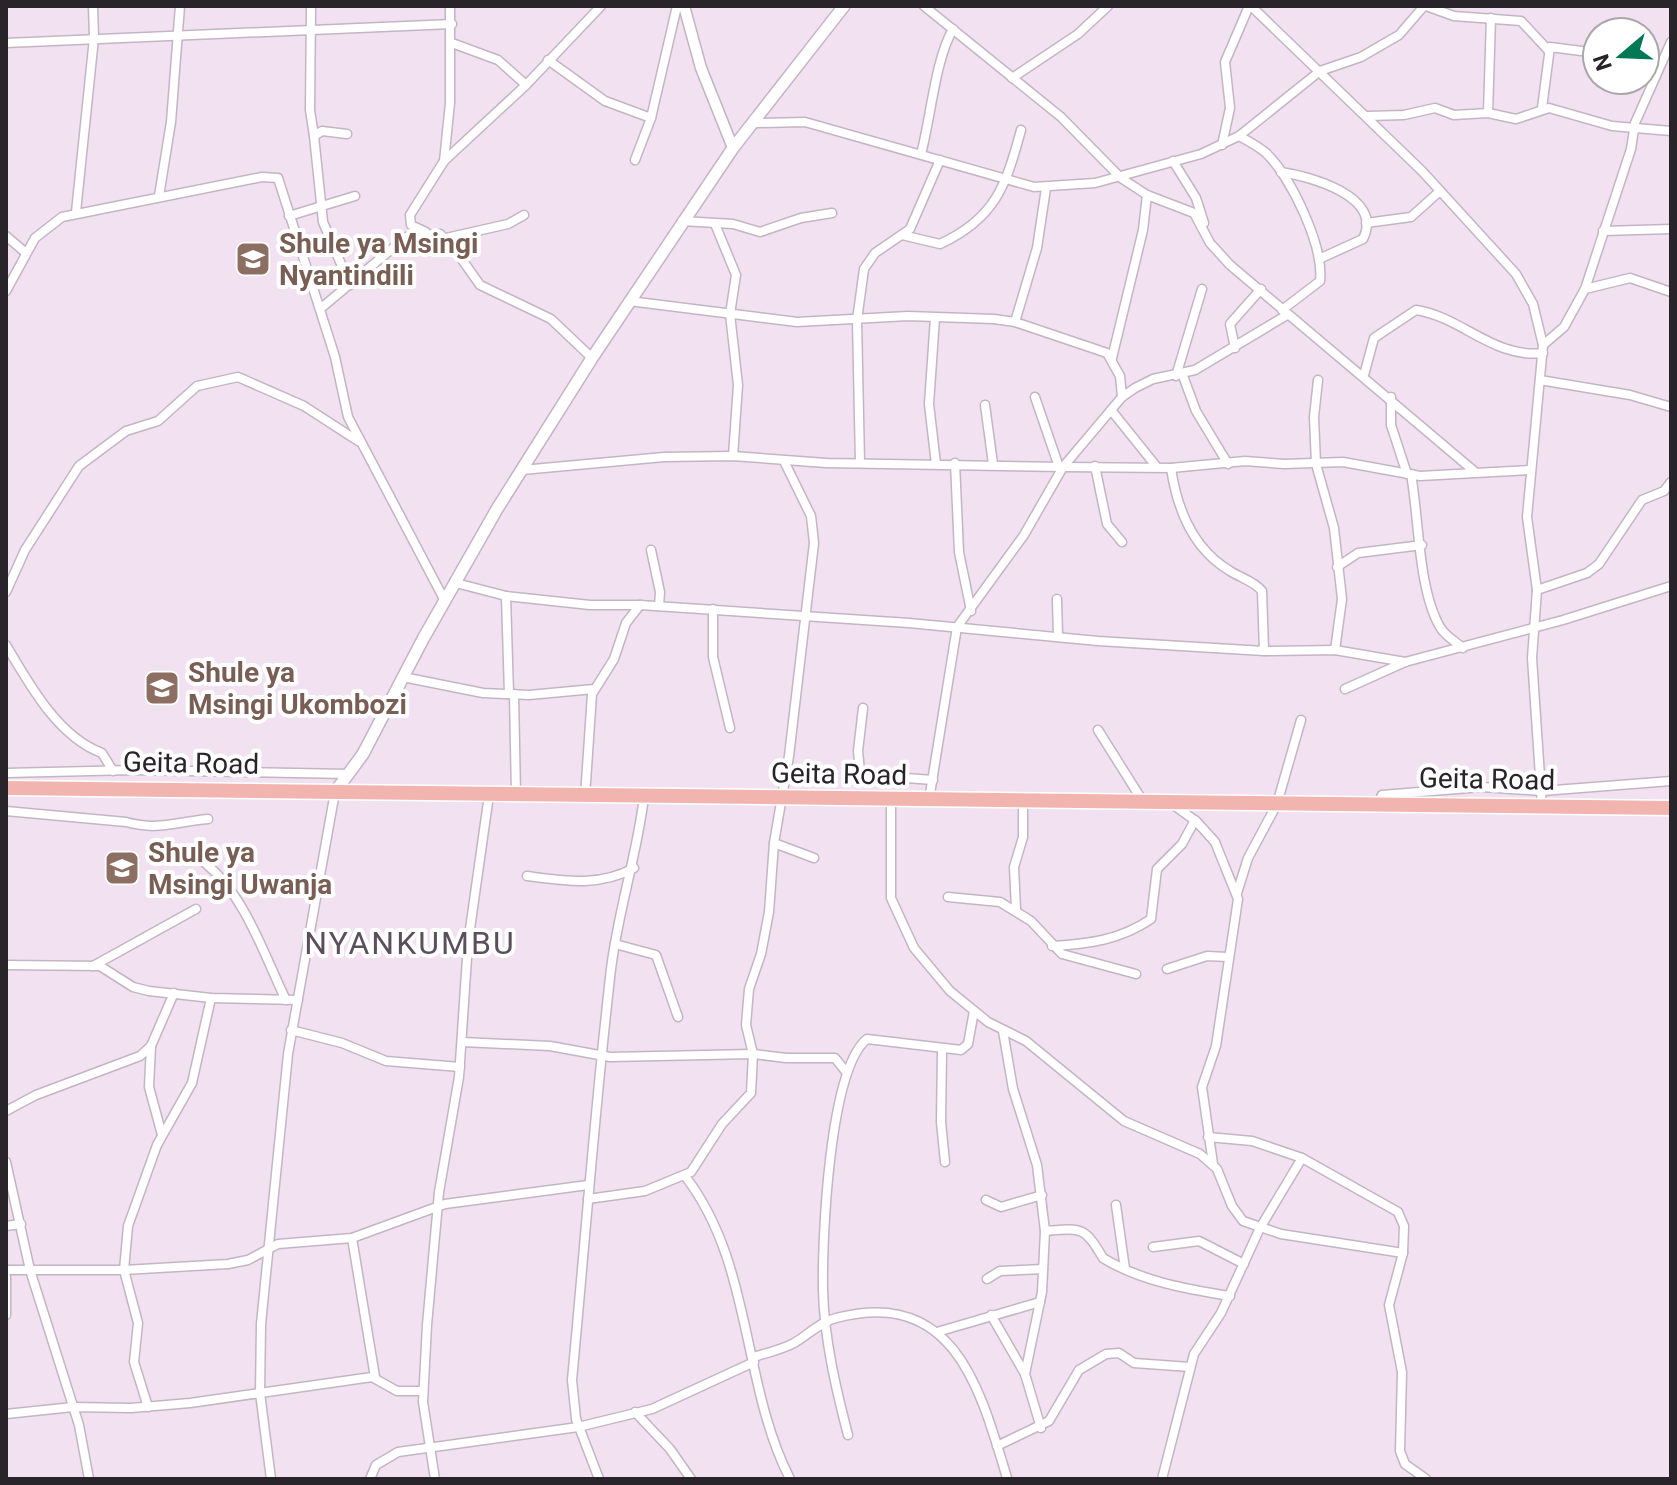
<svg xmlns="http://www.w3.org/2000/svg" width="1677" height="1485" viewBox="0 0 1677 1485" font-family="Roboto,sans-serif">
<rect width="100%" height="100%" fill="#f1e1f1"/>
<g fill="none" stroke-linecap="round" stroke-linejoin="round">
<defs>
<g id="minor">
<path d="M311 6 310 110 314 136"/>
<path d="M924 6 1061 117 1121 178 1147 195 1194 213 1210 243 1230 265 1474 471"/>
<path d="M1251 6 1422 171 1516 274 1533 304 1543 345 1527 517 1537 590 1532 658 1542 806"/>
<path d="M1426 6 1454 16 1521 21 1548 50"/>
<path d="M6 43 452 24"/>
<path d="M452 43 498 60 526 85"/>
<path d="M548 60 605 101 651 118"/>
<path d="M1012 78 1078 34 1108 6"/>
<path d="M1542 108 1550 47 1597 53"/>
<path d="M1488 113 1491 18"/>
<path d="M1368 116 1404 115 1435 108 1454 115 1488 113 1516 119 1549 108 1612 126 1671 131"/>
<path d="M757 123 805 122 1034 187 1095 183 1201 154 1239 136 1320 71 1361 57 1399 35 1424 6"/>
<path d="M347 134 322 131 314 136 323 222 350 285"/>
<path d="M1239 136C1248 141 1258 146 1266 153 1291 177 1324 246 1320 281L1282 310"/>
<path d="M1222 145 1230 108 1225 62 1249 6"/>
<path d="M921 154C931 117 935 60 953 29"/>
<path d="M635 160 651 118 677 6"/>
<path d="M444 161 450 103V6"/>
<path d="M1173 161 1196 198 1204 223"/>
<path d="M1281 172C1308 176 1385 196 1363 239L1319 259"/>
<path d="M159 196 171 122 180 6"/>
<path d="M76 212 94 38 93 6"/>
<path d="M289 216 355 196"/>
<path d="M682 221 733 224 760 232 801 218 832 213"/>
<path d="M1366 223 1411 217 1440 191"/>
<path d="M715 224 736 275 730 314 738 385 733 456"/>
<path d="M1603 231 1671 229"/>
<path d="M426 232 411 225 410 215 444 161 526 85 601 6"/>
<path d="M902 235 940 244C996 218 1006 185 1021 130"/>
<path d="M6 236 26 253"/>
<path d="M446 238 508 224 524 215"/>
<path d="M1585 289 1630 278 1671 292"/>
<path d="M6 291 35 238 62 217 262 177 278 178 335 357 348 417 445 601"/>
<path d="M629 301 797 322 908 316 994 319 1015 322 1107 353 1120 376 1122 397"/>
<path d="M320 309 406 237 440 234 451 244 480 285 551 319 592 358"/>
<path d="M935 318 929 404 936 464"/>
<path d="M1015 322 1037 248 1046 188"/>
<path d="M1543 345 1564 327 1585 289 1631 149 1635 123 1671 42"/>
<path d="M1235 348 1230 324 1261 289"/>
<path d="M1112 358 1143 230 1147 195"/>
<path d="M1364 375 1374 338 1416 310C1462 317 1494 359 1543 353"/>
<path d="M1176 376 1202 289"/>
<path d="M1183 376 1196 411 1228 464"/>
<path d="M1318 380 1314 417 1316 464 1334 528 1342 599 1335 650"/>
<path d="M1540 380 1630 395 1671 407"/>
<path d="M1035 397 1059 467"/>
<path d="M1391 397V425L1407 474"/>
<path d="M985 405 993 464"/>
<path d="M1111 410 1156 466"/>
<path d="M860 463 857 320 864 269 875 253 910 229 940 160"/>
<path d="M955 463 959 552 971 611"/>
<path d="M1095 466 1107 524 1122 542"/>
<path d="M1171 468C1177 509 1193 549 1230 571 1241 578 1254 581 1262 591L1264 651"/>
<path d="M522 470 664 457 733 456 826 463 1063 467 1171 468 1245 461 1284 464 1343 462 1420 476 1529 470"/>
<path d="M1411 474C1419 518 1418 589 1440 627 1445 636 1456 642 1463 648"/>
<path d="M651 550 660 592 659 606"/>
<path d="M1337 567 1358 553 1422 545"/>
<path d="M456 583 506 596 590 605H640L909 623 1098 641 1264 651 1335 650 1405 662"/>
<path d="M1537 590 1587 573 1599 564 1642 500 1664 491 1671 482"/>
<path d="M6 592 25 550 79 466 126 431 158 421 197 386 238 377 304 406 358 441"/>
<path d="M506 596 509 694"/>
<path d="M1057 599 1058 637"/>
<path d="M713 609V657L730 728"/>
<path d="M6 645C29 684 58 737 102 753L113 771"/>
<path d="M403 677 483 693 529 695 594 689"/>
<path d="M1345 689 1405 662 1563 620 1671 586"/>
<path d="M514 694 516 795"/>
<path d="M863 708 858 751 860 771 865 775 933 780"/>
<path d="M1098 730 1142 800"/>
<path d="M6 773 133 770 349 774"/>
<path d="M585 797 592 694 614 659 626 623 640 605"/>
<path d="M891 800V898L914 948 950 991 988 1022 1026 1041 1124 1121 1200 1154 1217 1169 1232 1206 1243 1221 1281 1234 1403 1253"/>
<path d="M929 800 957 627 1024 535 1063 467 1122 397 1135 388 1153 379 1195 370 1287 315"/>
<path d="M1379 802 1382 795 1482 787 1542 791 1671 781"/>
<path d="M1171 803 1197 822 1215 842 1238 899 1216 1046 1202 1087 1213 1164"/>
<path d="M6 811 126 822C159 831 175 822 208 819"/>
<path d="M774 843 814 858"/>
<path d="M205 863C245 895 264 955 286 1000"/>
<path d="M527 876C565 881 599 887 634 868"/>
<path d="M1237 893 1248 858 1277 804 1301 720"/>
<path d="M948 897 1000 902 1031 921 1062 954 1136 974"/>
<path d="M1016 909 1014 867 1023 837V801"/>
<path d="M615 944 656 955 678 1017"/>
<path d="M1052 946C1089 944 1120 940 1151 919L1157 869 1182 844 1195 820"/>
<path d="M6 965 100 966 133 987 149 991 211 998 298 1000"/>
<path d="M93 966 196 909"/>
<path d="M1167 969 1207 956 1228 957"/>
<path d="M291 1030 342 1043 386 1061 460 1067"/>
<path d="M1003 1031 1013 1089 1037 1165 1045 1231 1042 1292 1025 1374"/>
<path d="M462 1042 550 1046 610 1057 753 1054 786 1058H835L847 1073"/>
<path d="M151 1046 149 1087 162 1135"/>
<path d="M942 1049 941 1122 945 1162"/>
<path d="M6 1111 36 1095 140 1056 151 1046 174 993"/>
<path d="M1208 1137 1252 1141 1302 1158 1398 1212 1404 1226 1403 1253 1389 1305 1402 1372 1400 1451 1405 1464 1426 1479"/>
<path d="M6 1162 30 1270 79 1425 89 1479"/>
<path d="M685 1176C753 1264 741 1383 790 1479"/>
<path d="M588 1199 645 1191 691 1172 722 1124 751 1093 753 1054 746 1025 749 989 761 954 769 912 774 843 789 756 814 543 811 516 784 461"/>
<path d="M986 1200 1001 1207 1042 1195"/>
<path d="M1116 1205 1125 1269"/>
<path d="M6 1226 21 1224"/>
<path d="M1045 1231C1082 1228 1084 1226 1103 1258 1140 1281 1186 1289 1230 1296"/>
<path d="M352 1238 375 1377"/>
<path d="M1153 1247 1199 1241 1244 1264"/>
<path d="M6 1270H124L228 1264 248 1260 278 1244 352 1238 445 1204 588 1185"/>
<path d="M6 1277V1315"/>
<path d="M987 1279 1000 1271 1043 1269"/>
<path d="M991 1315 1025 1374 1041 1428"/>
<path d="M937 1332 1040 1302"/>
<path d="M753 1357C767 1353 781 1350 794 1343 808 1335 820 1322 836 1318 954 1287 980 1388 1007 1478"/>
<path d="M148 1407 134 1362 138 1323 124 1270 128 1226 157 1145 192 1083 211 998"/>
<path d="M635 1412 670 1449 691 1479"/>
<path d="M6 1414 73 1407 131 1408 190 1403 372 1377 397 1391H423"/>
<path d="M848 1435C836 1389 824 1338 823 1290 822 1240 829 1069 867 1039L961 1050 968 1044 974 1011"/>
<path d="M997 1446 1049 1421 1079 1370 1106 1354 1119 1353 1134 1363 1190 1367"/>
<path d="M271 1479 260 1393 261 1324 288 1054 335 792"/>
<path d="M370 1479 376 1465 398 1452 578 1427 652 1409 754 1362"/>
<path d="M435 1479 423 1402 427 1325 439 1192 459 1077 468 943 489 795"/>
<path d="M599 1479 576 1419 572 1380C585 1243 595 1106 611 969 618 911 637 855 644 797"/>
<path d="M1162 1479 1194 1354 1221 1313 1260 1228 1302 1158"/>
</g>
<path id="tertiary" d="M684 6 701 68 733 148"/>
<path id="secondary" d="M335 792 363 754 423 639 497 509 592 358 733 148 844 6"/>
<path id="trunk" d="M6 788 1671 808"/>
</defs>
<use href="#minor" stroke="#c4b5c4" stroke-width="11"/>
<use href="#tertiary" stroke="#c4b5c4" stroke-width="13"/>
<use href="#secondary" stroke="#c4b5c4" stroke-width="14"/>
<use href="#trunk" stroke="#fff" stroke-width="17"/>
<use href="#minor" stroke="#fff" stroke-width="8"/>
<use href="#tertiary" stroke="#fff" stroke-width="10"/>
<use href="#secondary" stroke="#fff" stroke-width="11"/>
<use href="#trunk" stroke="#f2b4ae" stroke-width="14"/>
</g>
<defs>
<symbol id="school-square" viewBox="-11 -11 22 22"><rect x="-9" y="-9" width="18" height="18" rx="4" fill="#8d6e63" stroke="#fff"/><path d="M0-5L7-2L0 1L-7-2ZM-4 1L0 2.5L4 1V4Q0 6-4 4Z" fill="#fff"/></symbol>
</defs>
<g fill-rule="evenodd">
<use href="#school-square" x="233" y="239" width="40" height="40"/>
<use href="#school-square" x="142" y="668" width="40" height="40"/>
<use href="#school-square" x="102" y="848" width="40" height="40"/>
</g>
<g text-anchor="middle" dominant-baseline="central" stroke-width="8" stroke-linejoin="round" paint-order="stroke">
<g font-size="28" font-weight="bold" fill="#785e54" stroke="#fff" text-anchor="start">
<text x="279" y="243">Shule ya Msingi<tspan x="279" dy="32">Nyantindili</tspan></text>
<text x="188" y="672">Shule ya<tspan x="188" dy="32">Msingi Ukombozi</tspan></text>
<text x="148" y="852">Shule ya<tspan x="148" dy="32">Msingi Uwanja</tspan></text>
</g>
<g font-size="28" fill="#292429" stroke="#fff">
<text transform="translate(191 763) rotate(1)">Geita Road</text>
<text transform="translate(839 774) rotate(1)">Geita Road</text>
<text transform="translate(1487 779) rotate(1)">Geita Road</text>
</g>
<g font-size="32" letter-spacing="2" fill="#5c4f5c" stroke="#fff">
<text x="410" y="943">NYANKUMBU</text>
</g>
</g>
<rect width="1677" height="1485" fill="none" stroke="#292429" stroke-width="16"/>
<g transform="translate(1621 56) rotate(251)"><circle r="38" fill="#ffffff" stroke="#a9a7a9" stroke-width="2"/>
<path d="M0-6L14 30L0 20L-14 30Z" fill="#017854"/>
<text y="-12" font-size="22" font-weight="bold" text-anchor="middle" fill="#292429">N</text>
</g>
</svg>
